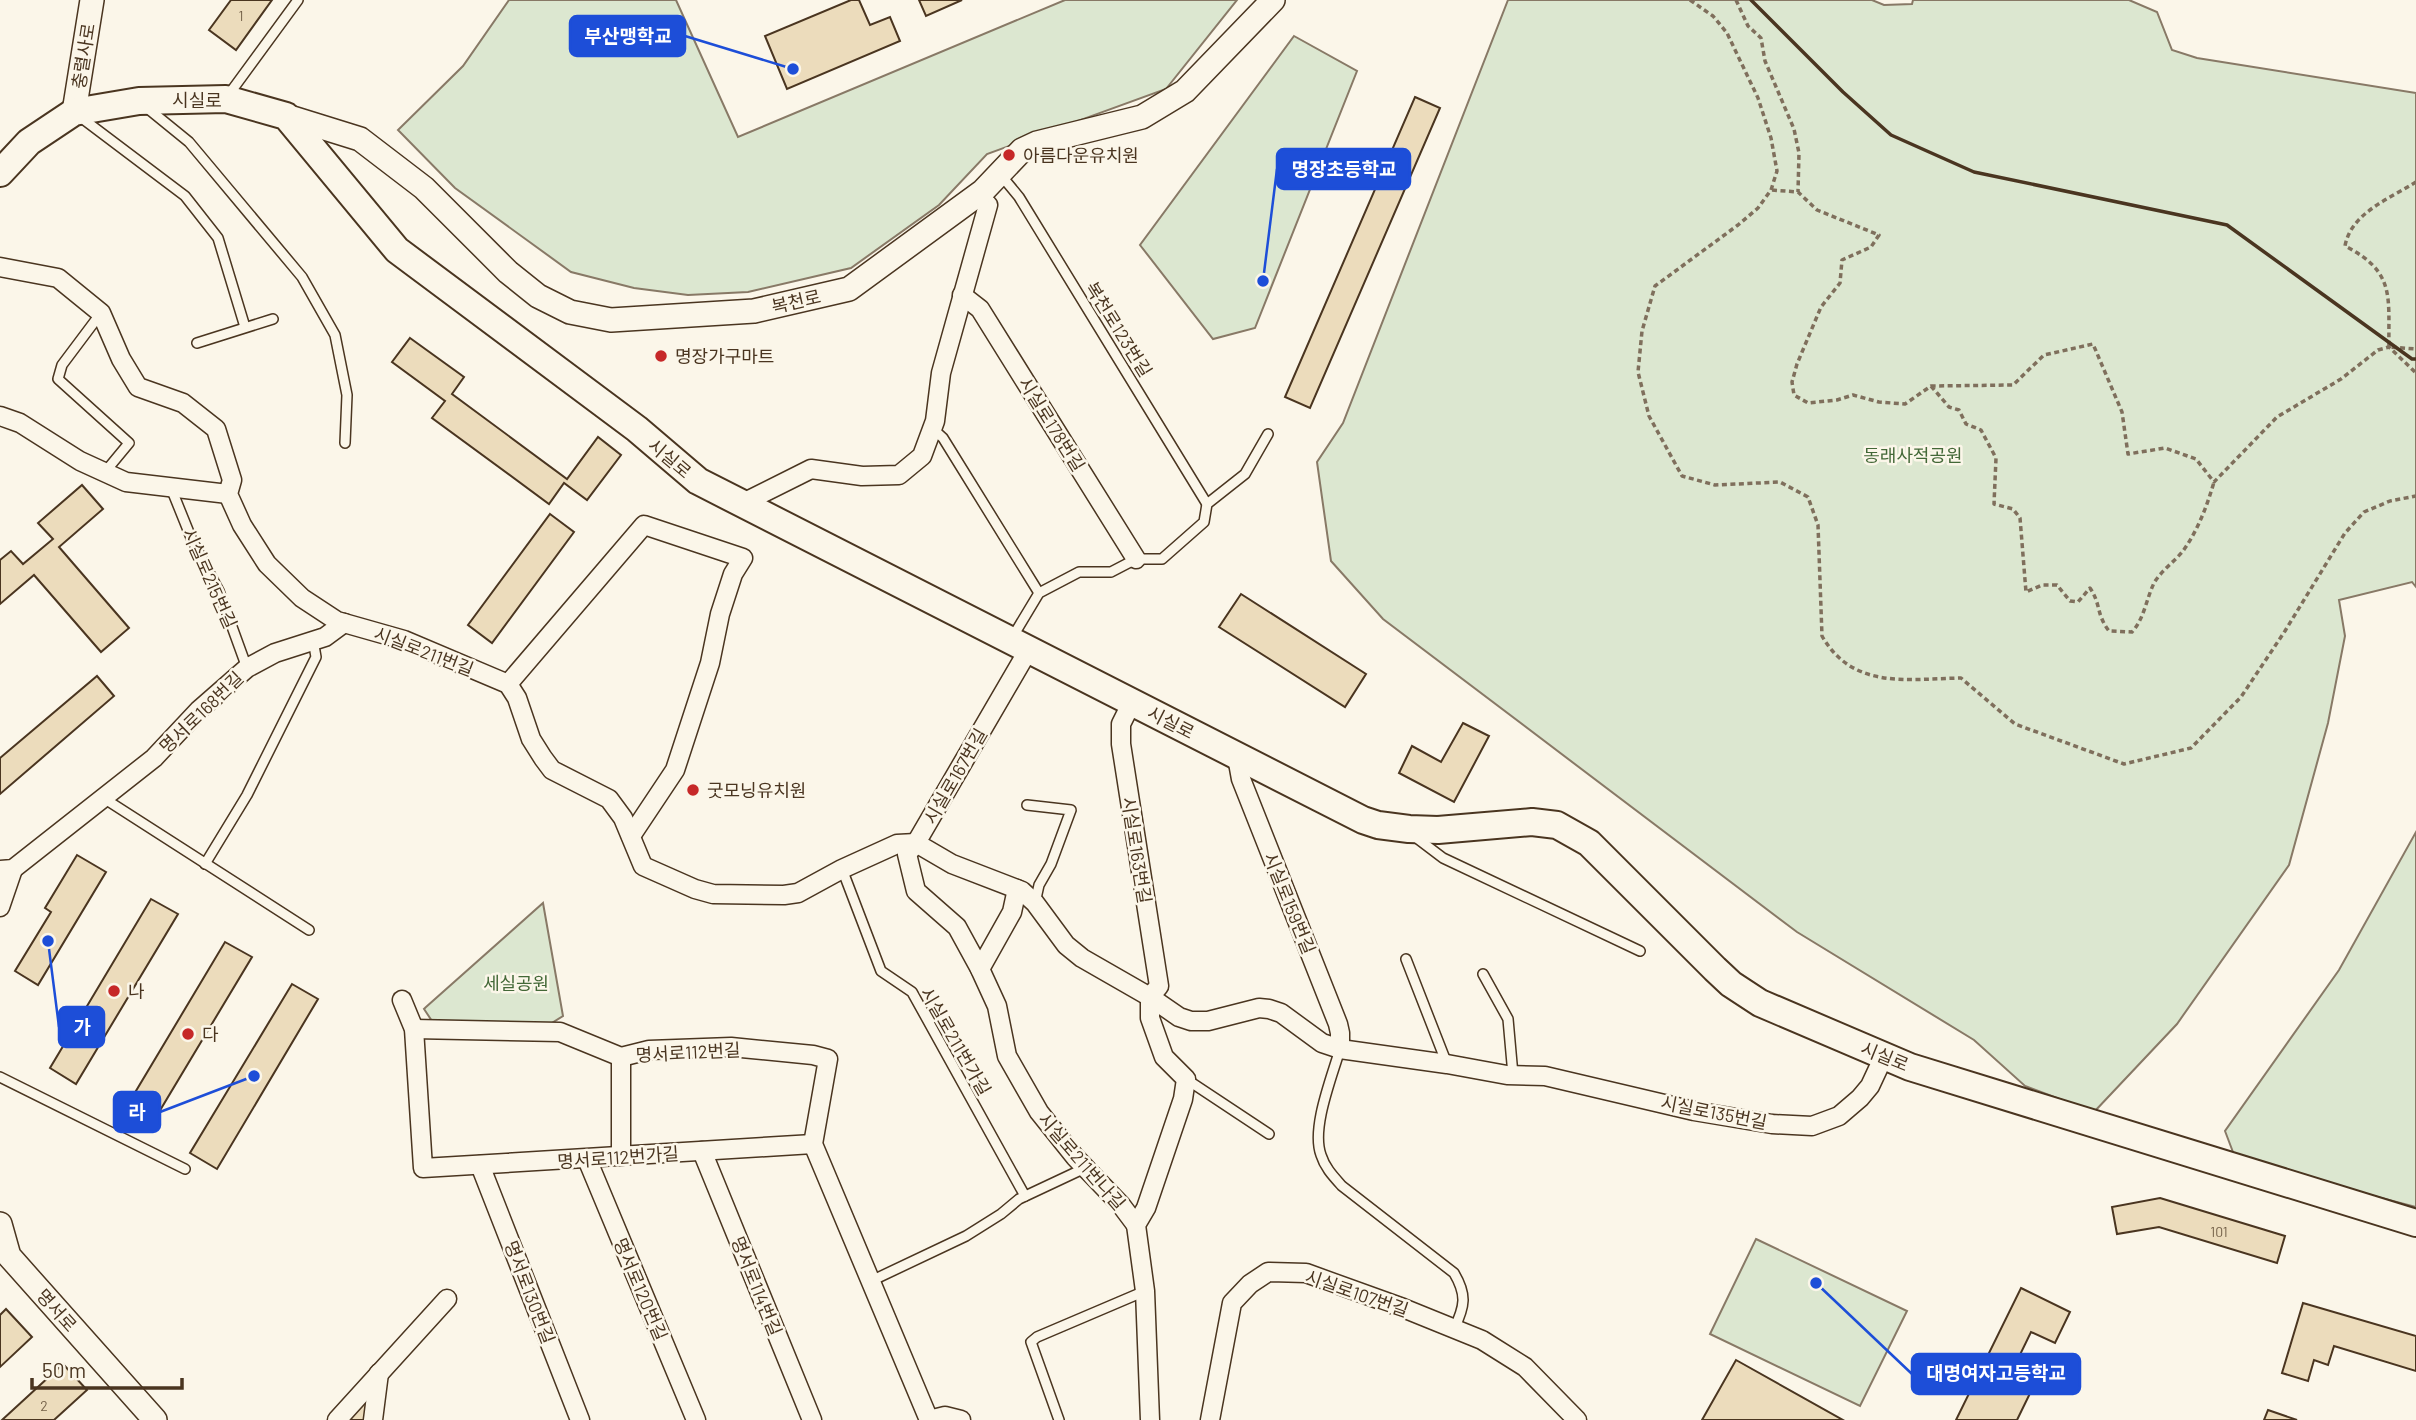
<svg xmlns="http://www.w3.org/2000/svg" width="2416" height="1420" viewBox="0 0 2416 1420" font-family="Barlow,'Noto Sans KR',sans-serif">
<rect width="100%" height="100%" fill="#fbf6e9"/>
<g fill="#dce7d0" stroke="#887966" stroke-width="2">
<path d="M509 0H676L738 137 1065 0H1237L1166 89 987 154 939 205 851 268 748 292 688 295 634 288 571 272 455 188 398 130 463 66Z"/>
<path d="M1508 0H1872L1884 5 1912 4 1913 0H2129L2157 12 2172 50 2197 58 2416 93V587L2412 582 2339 600 2345 636 2328 723 2289 865 2177 1024 2094 1112 2025 1086 1974 1040 1797 932 1383 619 1331 561 1317 462 1343 423Z"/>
<path d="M1294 36 1357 71 1255 328 1213 339 1140 245Z"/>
<path d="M2416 832V1207L2236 1160 2225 1131 2339 970Z"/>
<path d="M543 903 563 1016 547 1026 432 1021 424 1009 426 1007Z"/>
<path d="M1756 1239 1907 1311 1860 1406 1710 1334Z"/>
</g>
<g fill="#ecdcbc" stroke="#4a3520" stroke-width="2">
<path d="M231 0H272L236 50 209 30Z"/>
<path d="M851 0H859L870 25 890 17 900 41 787 89 765 36Z"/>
<path d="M919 0H962L926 16Z"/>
<path d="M1415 97 1440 108 1310 408 1285 397Z"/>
<path d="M410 338 464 377 452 394 567 479 598 437 621 455 587 500 564 483 549 504 432 418 445 401 392 362Z"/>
<path d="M82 485 103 509 59 547 129 628 101 652 34 575 0 604V560L11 551 23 564 53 539 38 523Z"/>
<path d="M550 514 574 532 492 643 468 625Z"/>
<path d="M1241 594 1366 674 1345 707 1219 627Z"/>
<path d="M97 676 114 696 0 794V758Z"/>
<path d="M1463 723 1489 736 1454 802 1399 773 1412 746 1441 762Z"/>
<path d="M77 855 106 872 38 985 15 971 51 912 45 908Z"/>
<path d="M151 899 178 914 76 1084 50 1068Z"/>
<path d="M225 942 252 957 150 1127 124 1111Z"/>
<path d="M292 984 318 999 217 1169 190 1153Z"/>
<path d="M2160 1198 2285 1236 2277 1263 2159 1227 2117 1234 2112 1207Z"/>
<path d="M2021 1288 2070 1312 2055 1343 2031 1332 2013 1369 2036 1381 2017 1420H1956Z"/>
<path d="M2303 1303 2416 1336V1371L2334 1346 2328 1365 2314 1360 2308 1381 2282 1373Z"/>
<path d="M6 1309 32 1337 0 1367V1315Z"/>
<path d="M1736 1360 1843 1420H1702Z"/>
<path d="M63 1364 87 1390 54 1420H2Z"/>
<path d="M379 1373 373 1420H337Z"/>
<path d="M2268 1410 2297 1420H2264Z"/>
</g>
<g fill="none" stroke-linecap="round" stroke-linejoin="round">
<defs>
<g id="service">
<path d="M227 97 298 0"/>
<path d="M146 107 189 142 302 277 335 335 347 395 345 443"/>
<path d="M79 116 185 196 218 238 245 327"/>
<path d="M1000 174 1019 197 1207 504"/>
<path d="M101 313 62 365 58 379 129 443 105 472"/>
<path d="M197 343 273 319"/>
<path d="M932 428 943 438 1039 593"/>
<path d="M171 488 192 540 219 591 247 668"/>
<path d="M1012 638 1039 593 1079 572H1111L1136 559H1162L1204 522 1207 504 1245 474 1268 434"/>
<path d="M105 799 309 930"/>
<path d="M1027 805 1071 810 1051 864 1039 885 1035 903"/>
<path d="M1414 836 1443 858 1640 951"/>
<path d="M205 864 247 795 316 657 313 640"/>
<path d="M842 869 881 971 912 992 1025 1196"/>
<path d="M1406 959 1447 1064"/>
<path d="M1483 974 1508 1019 1513 1075"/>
<path d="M1340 1049C1332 1077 1311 1128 1321 1155 1325 1168 1334 1177 1342 1186L1454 1273C1467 1295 1465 1306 1454 1329"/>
<path d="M0 1077 185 1169"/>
<path d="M1186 1079 1269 1134"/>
<path d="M871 1281 966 1236 1001 1214 1019 1199 1085 1168"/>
<path d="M1059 1420 1031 1342 1037 1337 1145 1291"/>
</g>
<g id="minor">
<path d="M0 267 58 278 101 313 121 359 138 387 183 403 216 429 232 480 228 494 242 525 267 564 302 598 337 621 404 640 508 684 517 698 531 739 543 758 552 770 609 799 623 818 643 866 695 889 713 894 784 895 798 893 842 869 897 844 916 843"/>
<path d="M962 295 980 309 1136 559"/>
<path d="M0 416 20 423 80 461 126 482 228 494"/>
<path d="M743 503 811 469 862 476 899 475 922 456 935 421 941 373 988 205 978 196"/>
<path d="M1029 649 916 843 952 864 1022 891 1035 903 1066 945 1082 958 1150 997 1179 1017 1191 1021H1208L1259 1008 1269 1009 1281 1013 1322 1043 1340 1049 1447 1064 1507 1075 1545 1076 1694 1111 1772 1124 1812 1126 1839 1116 1860 1098 1870 1086 1884 1056"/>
<path d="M508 684 644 525 743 558 733 574 720 614 710 663 675 770 631 836"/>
<path d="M1132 702 1121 724V744L1159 986 1150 997"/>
<path d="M1237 757 1241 779 1338 1024 1340 1033V1049"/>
<path d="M916 843 907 854 916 891 957 927 980 969 997 1006 1007 1056 1039 1112 1075 1157 1121 1205 1136 1225"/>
<path d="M0 870 13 869 154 758 199 710 247 668 275 653 325 637 344 623"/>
<path d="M0 907 13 869"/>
<path d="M980 969 1012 912 1017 889"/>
<path d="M402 1000 414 1029 423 1168 813 1144"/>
<path d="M414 1029 560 1032 621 1057 649 1050 731 1047 813 1055 828 1059 813 1144 929 1420"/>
<path d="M702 1151 812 1420"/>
<path d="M621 1156V1057"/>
<path d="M587 1159 696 1420"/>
<path d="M480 1165 580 1420"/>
<path d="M337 1420 447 1299"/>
<path d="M373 1420 379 1373"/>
<path d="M929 1420 945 1416 961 1420"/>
<path d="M1150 1420 1145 1291 1136 1225 1146 1208 1183 1099 1186 1079 1164 1057 1150 1018V997"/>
<path d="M1210 1420 1232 1303 1250 1284 1268 1272 1306 1273 1403 1308 1482 1340 1525 1367 1577 1420"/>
</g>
<g id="tertiary">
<path d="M74 112 92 0"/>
<path d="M286 116 360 139 424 188 508 272 538 296 570 312 611 320 754 311 849 289 983 191 1022 150 1037 143 1142 117 1185 91 1273 0"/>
<path d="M0 1224 9 1256 155 1420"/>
</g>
<path id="secondary" d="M0 173 29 142 74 112 139 101 226 99 286 116 397 250 637 429 698 481 1363 820 1378 825 1409 829 1438 830 1532 822 1557 825 1589 843 1715 969 1731 984 1760 1003 1910 1067 2416 1223"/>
</defs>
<use href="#service" stroke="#4a3520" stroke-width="12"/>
<use href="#minor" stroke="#4a3520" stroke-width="21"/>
<use href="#tertiary" stroke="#4a3520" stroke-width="26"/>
<use href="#secondary" stroke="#4a3520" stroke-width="30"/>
<g stroke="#7f6f5c" stroke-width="3.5" stroke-dasharray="5 3.5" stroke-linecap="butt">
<path d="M1690 0 1713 16 1727 33 1758 98 1771 138 1777 171 1771 190 1758 208 1738 225 1655 286 1642 331 1638 372 1649 416 1682 476 1715 485 1780 482 1808 497 1818 525 1822 636C1853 690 1907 679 1961 678L2015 724 2124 764 2191 748 2241 697 2285 631 2345 533 2364 512 2390 501 2416 496"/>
<path d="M1736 0 1748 26 1761 38 1765 61 1794 129 1799 153 1798 192"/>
<path d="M2416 182C2389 199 2351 213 2345 246 2396 272 2388 297 2389 347L2416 349"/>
<path d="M1772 190 1798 192 1817 210 1879 235 1871 247 1842 260 1840 283 1821 307 1797 364 1792 382 1794 395 1808 403 1837 400 1853 395 1879 402 1905 404 1931 386 2013 385 2044 355 2093 344 2122 412 2128 454 2165 448 2196 459 2214 482 2277 417 2341 379 2378 350 2389 347 2416 373"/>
<path d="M1931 386 1949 407 1959 410 1966 424 1981 430 1996 458 1994 504 2013 509 2020 518 2026 592 2042 585H2057L2070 601 2078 602 2090 588C2101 604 2096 614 2109 631L2132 632C2144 619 2146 600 2154 583 2161 571 2174 562 2183 551 2198 530 2207 506 2214 482"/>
</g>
<use href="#service" stroke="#fbf6e9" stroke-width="9"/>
<use href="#minor" stroke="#fbf6e9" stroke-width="18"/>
<use href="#tertiary" stroke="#fbf6e9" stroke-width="23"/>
<use href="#secondary" stroke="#fbf6e9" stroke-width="26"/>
<path stroke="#4a3520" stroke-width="3.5" d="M1751 0 1843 92 1891 135 1974 172 2227 225 2412 359H2416"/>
</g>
<g fill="#c62828" stroke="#fbf6e9" stroke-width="2.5">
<circle cx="1009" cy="155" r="7"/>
<circle cx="661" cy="356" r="7"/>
<circle cx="693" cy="790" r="7"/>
<circle cx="114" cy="991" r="7"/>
<circle cx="188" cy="1034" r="7"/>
</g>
<g text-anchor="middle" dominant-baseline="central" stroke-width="5" stroke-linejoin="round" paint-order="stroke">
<g font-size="14" fill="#725f47">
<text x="241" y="15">1</text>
<text x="2219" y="1231">101</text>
<text x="44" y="1405">2</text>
</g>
<g font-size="18" fill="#4a3520" stroke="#fbf6e9">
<text transform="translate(83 56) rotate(-81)">충렬사로</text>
<text x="197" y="100">시실로</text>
<text transform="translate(796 301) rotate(-13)">복천로</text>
<text transform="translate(1119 329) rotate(58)">복천로123번길</text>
<text transform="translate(1052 424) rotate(58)">시실로178번길</text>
<text transform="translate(670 458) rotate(40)">시실로</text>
<text transform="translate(210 578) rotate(66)">시실로215번길</text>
<text transform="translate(424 651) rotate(21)">시실로211번길</text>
<text transform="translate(201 712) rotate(-44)">명서로168번길</text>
<text transform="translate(1171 722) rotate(27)">시실로</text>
<text transform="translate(955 776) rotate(-60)">시실로167번길</text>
<text transform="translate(1137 850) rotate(81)">시실로163번길</text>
<text transform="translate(1290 903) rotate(68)">시실로159번길</text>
<text transform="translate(956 1041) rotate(60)">시실로211번가길</text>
<text transform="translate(688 1052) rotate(-3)">명서로112번길</text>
<text transform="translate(1885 1056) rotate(22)">시실로</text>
<text transform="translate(1714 1112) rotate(11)">시실로135번길</text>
<text transform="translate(618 1157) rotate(-4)">명서로112번가길</text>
<text transform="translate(1082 1161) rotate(49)">시실로211번나길</text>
<text transform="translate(757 1286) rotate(68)">명서로114번길</text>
<text transform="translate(641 1289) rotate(67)">명서로120번길</text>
<text transform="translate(530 1292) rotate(69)">명서로130번길</text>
<text transform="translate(1357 1293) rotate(19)">시실로107번길</text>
<text transform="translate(57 1310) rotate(48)">명서로</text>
</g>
<g font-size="18" fill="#4a3520" stroke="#fbf6e9" text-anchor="start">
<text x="1023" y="155">아름다운유치원</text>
<text x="675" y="356">명장가구마트</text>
<text x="707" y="790">굿모닝유치원</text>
<text x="128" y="991">나</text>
<text x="202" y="1034">다</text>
</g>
<g font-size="18" fill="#436837" stroke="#fbf6e9">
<text x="1913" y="455">동래사적공원</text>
<text x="516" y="983">세실공원</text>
</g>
</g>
<path fill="none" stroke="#1d4ed8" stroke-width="2.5" d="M793 69L685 36M1263 281L1277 169M48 941L59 1027M254 1076L160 1112M1816 1283L1912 1374"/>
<g fill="#1d4ed8" stroke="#fbf6e9" stroke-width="2.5">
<circle cx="793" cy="69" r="7"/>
<circle cx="1263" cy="281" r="7"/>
<circle cx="48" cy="941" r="7"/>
<circle cx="254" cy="1076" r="7"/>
<circle cx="1816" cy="1283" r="7"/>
</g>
<g fill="#1d4ed8" stroke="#1d4ed8" stroke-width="2.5">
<rect x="570" y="16" width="115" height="40" rx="7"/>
<rect x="1277" y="149" width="133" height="40" rx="7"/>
<rect x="59" y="1007" width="45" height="40" rx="7"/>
<rect x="114" y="1092" width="46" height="40" rx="7"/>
<rect x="1912" y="1354" width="168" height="40" rx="7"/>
</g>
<g font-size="19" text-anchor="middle" font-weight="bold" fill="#fff">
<text x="628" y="43">부산맹학교</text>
<text x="1344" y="176">명장초등학교</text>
<text x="82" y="1034">가</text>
<text x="137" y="1119">라</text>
<text x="1996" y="1380">대명여자고등학교</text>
</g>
<path d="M32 1378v10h150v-10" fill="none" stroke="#4a3520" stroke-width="3.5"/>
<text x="42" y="1378" font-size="21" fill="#4a3520" stroke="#fbf6e9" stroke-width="5" paint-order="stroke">50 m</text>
</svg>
